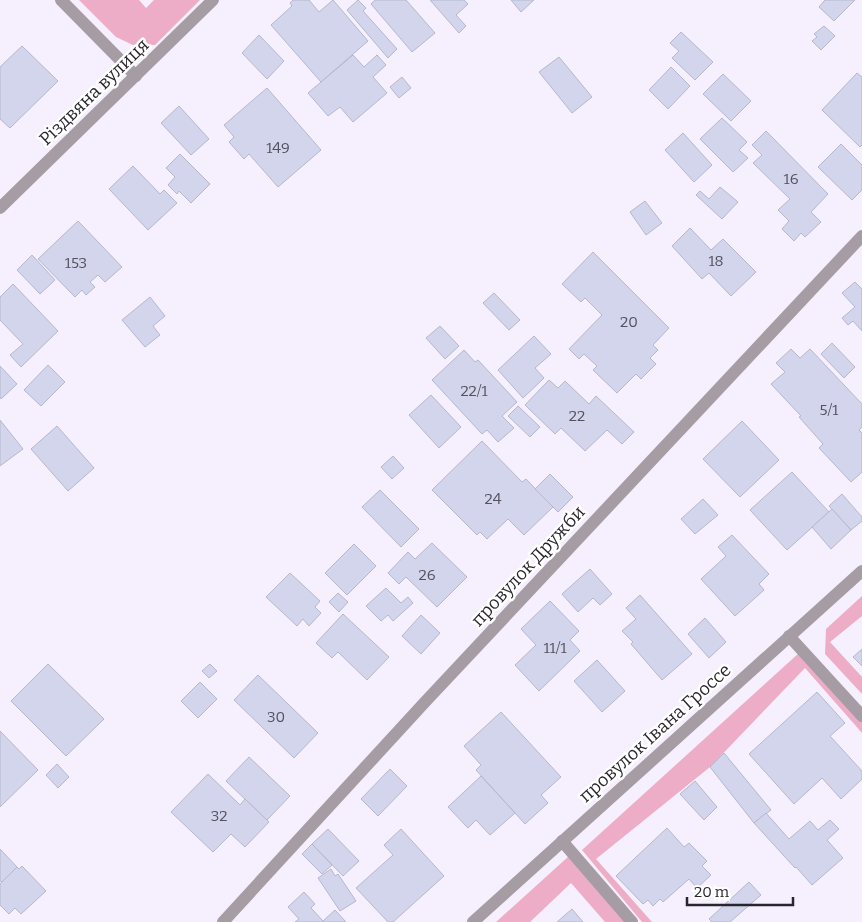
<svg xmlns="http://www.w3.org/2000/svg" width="862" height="922" viewBox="0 0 862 922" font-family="Bitter,serif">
<rect width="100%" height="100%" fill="#f6effd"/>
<g fill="#edadc7">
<path d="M79 0H139L146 8 154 0H200L155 45H133L116 37Z"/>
<path d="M862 596V616L830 642 862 677V694L825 654 826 629Z"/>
<path d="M799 653 862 722V733L805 668 710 767 596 859 652 922H642L582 850Z"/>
<path d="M569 856 625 922H605L571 883 530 922H496Z"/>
</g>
<g fill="#d3d5ed" stroke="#b5b7ce">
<path d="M293 0H309L319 12 333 0 368 41 321 82 271 25 292 6 290 3Z"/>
<path d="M358 0 366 8 363 11 397 49 388 58 347 10Z"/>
<path d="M375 0H406L435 33 412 52 371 4Z"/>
<path d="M430 0H464L468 4 456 15 466 26 459 33Z"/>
<path d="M511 0H534L521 12Z"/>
<path d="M825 0H855L834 21 819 7Z"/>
<path d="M824 26 835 36 821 50 812 41 817 37 814 34Z"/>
<path d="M681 32 713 62 695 80 672 58 679 51 670 43Z"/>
<path d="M259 35 284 61 267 79 242 53Z"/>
<path d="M22 46 58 81 10 128 0 119V67Z"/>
<path d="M353 55 364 67 377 55 386 65 373 77 387 93 353 122 340 107 328 116 308 93Z"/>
<path d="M559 57 592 97 572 113 539 72Z"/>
<path d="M671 67 690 86 668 109 649 90Z"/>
<path d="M857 73 862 77V145L860 147 822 110Z"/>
<path d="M723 74 751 101 731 121 703 94Z"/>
<path d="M402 77 411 88 399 98 390 87Z"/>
<path d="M267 88 321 150 278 187 249 154 244 159 229 142 234 137 224 125Z"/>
<path d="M179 106 209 139 191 155 161 123Z"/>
<path d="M722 118 747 142 739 150 748 158 733 172 700 139Z"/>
<path d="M766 131 828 194 811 212 821 222 805 237 801 233 794 241 782 229 789 221 778 210 790 199 753 163 762 155 752 145Z"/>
<path d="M683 133 712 165 694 182 665 150Z"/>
<path d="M841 144 862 165V190L852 200 818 167Z"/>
<path d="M180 154 210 184 191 203 179 191 177 194 168 185 175 177 166 168Z"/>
<path d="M133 166 160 194 164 190 177 203 148 230 109 189Z"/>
<path d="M720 187 738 202 722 219 696 195 700 191 709 199Z"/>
<path d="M645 201 662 223 646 235 630 212Z"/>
<path d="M78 221 122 267 105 282 98 275 90 282 95 287 86 295 82 290 75 297 38 259Z"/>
<path d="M690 228 711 250 723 239 756 272 731 296 709 273 702 279 672 246Z"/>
<path d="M593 252 669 328 653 345 658 350 650 358 656 364 641 379 636 374 617 393 593 370 597 366 584 354 579 359 569 349 602 315 585 298 581 302 562 284Z"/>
<path d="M32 255 55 280 40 294 17 270Z"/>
<path d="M855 282 862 289V331L853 321 848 325 842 318 855 307 842 293Z"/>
<path d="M13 284 58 331 21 367 10 355 23 344 0 320V297Z"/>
<path d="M494 293 520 320 509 330 483 303Z"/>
<path d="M150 297 165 316 153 326 160 335 145 347 122 320Z"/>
<path d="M440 326 459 346 445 359 426 338Z"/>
<path d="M534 336 551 354 535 368 544 378 523 398 498 370Z"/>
<path d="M832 343 855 367 844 378 821 354Z"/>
<path d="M791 349 800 358 810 349 862 404V427L859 430 862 433V472L851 482 819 448 823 444 799 417 801 416 771 384 785 372 776 363Z"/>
<path d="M464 350 475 362 478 360 517 402 502 416 514 428 498 442 487 430 482 434 432 380Z"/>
<path d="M48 365 65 382 41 406 24 390Z"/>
<path d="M0 366 17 384 1 399 0 397Z"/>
<path d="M549 380 558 388 565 381 589 404 596 396 634 432 622 444 607 430 585 451 561 428 555 434 525 405Z"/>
<path d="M431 395 461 427 439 448 409 415Z"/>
<path d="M518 406 540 427 530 437 508 416Z"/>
<path d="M0 420 23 449 0 466Z"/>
<path d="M742 421 779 460 740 497 703 459Z"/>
<path d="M57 426 94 468 68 491 31 449Z"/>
<path d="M482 441 522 482 526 479 553 507 524 535 508 519 487 539 480 532 477 535 432 490Z"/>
<path d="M393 456 404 468 392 479 381 467Z"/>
<path d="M792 472 829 512 787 550 750 510Z"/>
<path d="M550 474 573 497 558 512 535 489Z"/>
<path d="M380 490 419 529 401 547 362 507Z"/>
<path d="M842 494 862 517V521L851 530 829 506Z"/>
<path d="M703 499 718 515 695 534 681 519Z"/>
<path d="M832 509 851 530 831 549 812 527Z"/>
<path d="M732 535 769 574 759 584 764 590 735 616 701 579 726 556 718 547Z"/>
<path d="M432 543 467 577 437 607 406 577 399 584 388 573 408 552 415 559Z"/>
<path d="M354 544 376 566 347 595 325 573Z"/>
<path d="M590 569 612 594 600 605 593 598 578 612 562 594Z"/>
<path d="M290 573 320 601 315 607 321 613 309 626 303 619 297 626 266 597Z"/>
<path d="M386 588 401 603 408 597 413 603 393 621 388 615 381 621 366 606Z"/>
<path d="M338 593 348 602 339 612 329 602Z"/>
<path d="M640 595 692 654 662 680 631 644 633 642 622 631 636 619 626 608Z"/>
<path d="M550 601 579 631 570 640 580 651 539 691 515 665 536 645 521 629Z"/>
<path d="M343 614 389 657 367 680 338 652 332 658 316 643Z"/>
<path d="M421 615 440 633 421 654 402 636Z"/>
<path d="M705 618 726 642 709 658 688 634Z"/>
<path d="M862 649V666L853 657Z"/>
<path d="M597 660 625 691 602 712 574 681Z"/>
<path d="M48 664 104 719 66 756 11 701Z"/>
<path d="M210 664 217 671 209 678 202 671Z"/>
<path d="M258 675 318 733 294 758 234 700Z"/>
<path d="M200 682 217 699 198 718 181 701Z"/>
<path d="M817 692 845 723 830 736 862 771V779L841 799 822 778 794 804 749 754Z"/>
<path d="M501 712 561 777 541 795 548 803 525 824 476 770 481 765 464 746Z"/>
<path d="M0 731 38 770 0 807Z"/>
<path d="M724 753 771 810 754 823 710 767Z"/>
<path d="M249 757 290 796 267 820 226 781Z"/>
<path d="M57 764 69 777 58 788 46 775Z"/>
<path d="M390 769 407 786 378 816 361 799Z"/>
<path d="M208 774 240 805 245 799 269 822 245 847 231 834 213 852 171 812Z"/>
<path d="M481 776 515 813 490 835 476 820 468 828 448 807Z"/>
<path d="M695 781 717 807 704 820 680 794Z"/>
<path d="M766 813 789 839 810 821 818 830 830 820 839 829 827 840 843 858 812 885 796 867 795 868 754 823Z"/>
<path d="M667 828 684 847 689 843 707 861 702 866 711 875 697 888 689 879 663 902 660 899 653 906 648 900 643 904 616 876Z"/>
<path d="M328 829 359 861 343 876 312 844Z"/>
<path d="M401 829 444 876 393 922H388L356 888 393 855 384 845Z"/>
<path d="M312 844 332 865 322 874 302 854Z"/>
<path d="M0 849 17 867 2 882 0 881Z"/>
<path d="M22 866 46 891 21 914 15 908 9 914 0 905V884L17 867 19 869Z"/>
<path d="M331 869 335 876 338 874 356 901 340 911 318 878Z"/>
<path d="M749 882 761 895 730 922H712L709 919Z"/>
<path d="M304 892 315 904 311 908 323 921 335 910 346 922H295L299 919 288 907Z"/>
<path d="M572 909 583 922H557Z"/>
</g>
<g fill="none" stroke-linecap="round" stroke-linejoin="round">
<g stroke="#a59ca4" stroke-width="12">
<path d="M789 636 862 716"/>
<path d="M562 841 632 922"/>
</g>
<g stroke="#a59ca4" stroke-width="12">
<path d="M61 0 136 76"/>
<path d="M0 208 213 0"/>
<path d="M223 922 425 702 862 236"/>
<path d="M473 922 862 571"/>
</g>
</g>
<g text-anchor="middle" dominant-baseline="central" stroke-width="5" stroke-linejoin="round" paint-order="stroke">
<g font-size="15" fill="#54515e">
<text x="278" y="148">149</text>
<text x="791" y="179">16</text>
<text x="716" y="261">18</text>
<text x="76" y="263">153</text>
<text x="629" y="322">20</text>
<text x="474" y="391">22/1</text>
<text x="829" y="410">5/1</text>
<text x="577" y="416">22</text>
<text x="493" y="499">24</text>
<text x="427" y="575">26</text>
<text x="555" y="648">11/1</text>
<text x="276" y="717">30</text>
<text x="219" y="816">32</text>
</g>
<g font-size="18" fill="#29252e" stroke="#fff">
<text transform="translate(94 92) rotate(-44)">Різдвяна вулиця</text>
<text transform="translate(528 566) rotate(-47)">провулок Дружби</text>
<text transform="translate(655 733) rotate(-42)">провулок Івана Гроссе</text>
</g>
</g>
<path d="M687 897v8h106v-8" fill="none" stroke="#29252e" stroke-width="2.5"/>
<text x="694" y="897" font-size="15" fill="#29252e" stroke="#ffffff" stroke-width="4" paint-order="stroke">20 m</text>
</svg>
